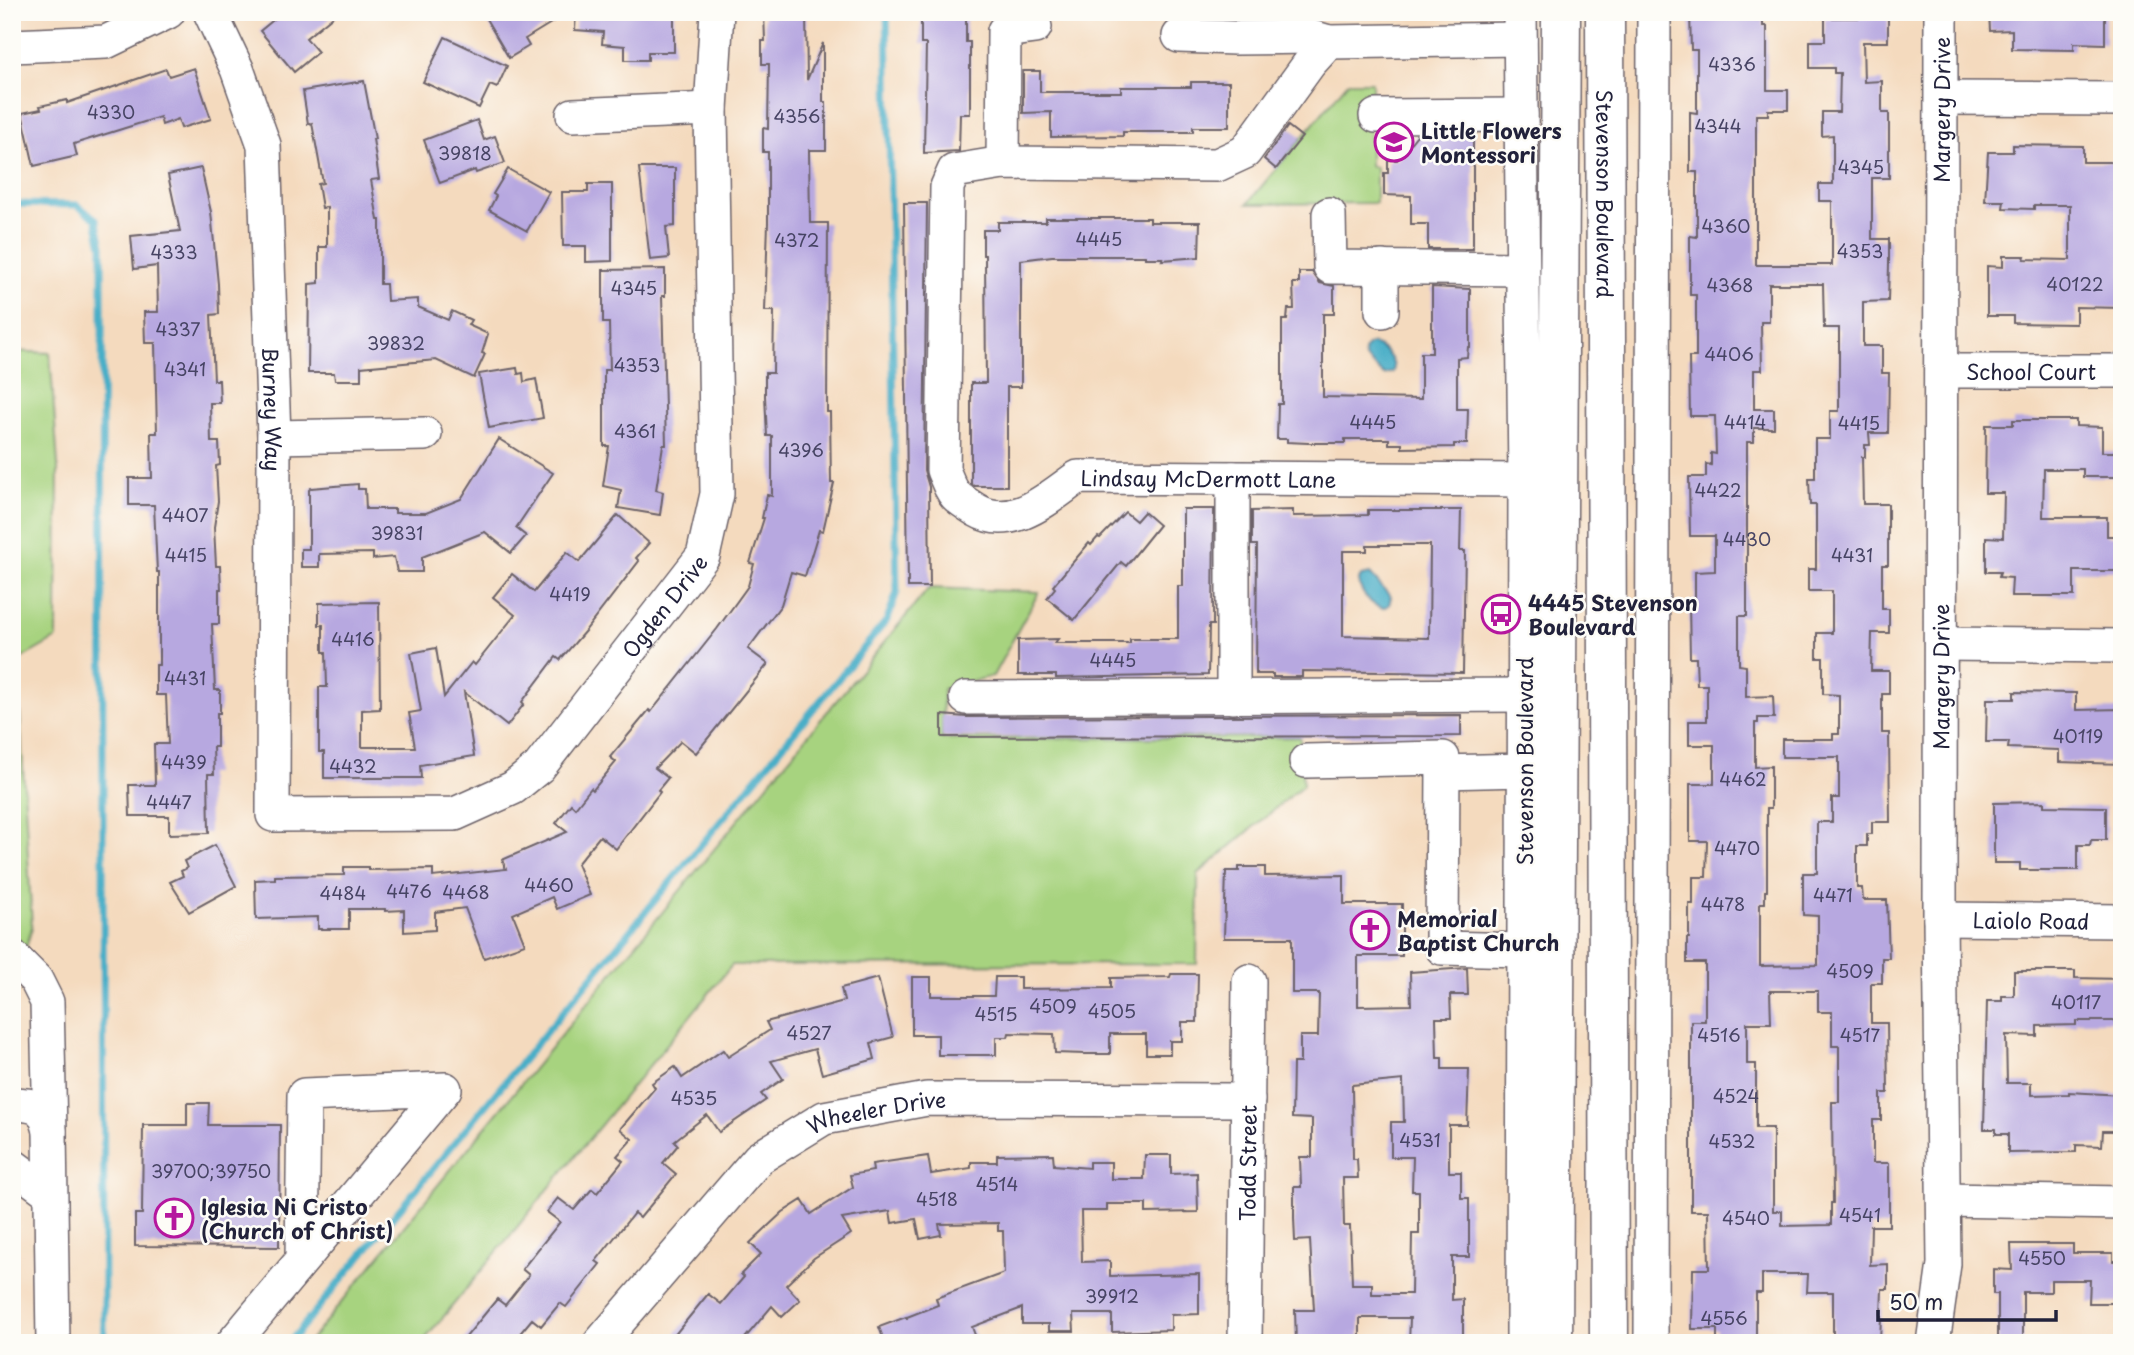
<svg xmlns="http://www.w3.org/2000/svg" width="2134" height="1355" viewBox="0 0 2134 1355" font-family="'Playpen Sans',sans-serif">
<rect width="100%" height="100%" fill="#fdfcf7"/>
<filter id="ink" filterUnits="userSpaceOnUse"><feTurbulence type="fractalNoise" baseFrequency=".0143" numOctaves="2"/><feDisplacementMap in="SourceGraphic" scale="14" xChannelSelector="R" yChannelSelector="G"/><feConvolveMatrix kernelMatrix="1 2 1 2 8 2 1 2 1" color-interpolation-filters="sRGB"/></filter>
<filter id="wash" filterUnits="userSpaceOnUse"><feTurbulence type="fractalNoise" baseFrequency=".00686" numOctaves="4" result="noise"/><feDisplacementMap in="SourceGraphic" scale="28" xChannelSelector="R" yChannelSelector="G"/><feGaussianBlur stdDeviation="1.57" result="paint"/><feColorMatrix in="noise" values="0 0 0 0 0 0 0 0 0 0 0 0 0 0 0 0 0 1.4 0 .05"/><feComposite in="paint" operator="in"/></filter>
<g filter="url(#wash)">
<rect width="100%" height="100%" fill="#f4dabe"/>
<g fill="#a7d37f" stroke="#647a5d" stroke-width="2">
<path d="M1348 82H1372V112H1360V124L1370 125V166L1376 167V203L1247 204Z"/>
<path d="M12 351 50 353 58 465 57 638 17 661 32 927 26 948 12 934Z"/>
<path d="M929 588 1039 592 993 676 943 689 942 739 1300 737 1303 785 1198 874 1197 964 732 965 422 1343H308Z"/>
</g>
<g fill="#48aec7" stroke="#356881" stroke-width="2">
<path d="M1370 344C1382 345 1397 360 1393 372L1384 375 1365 358 1364 350Z"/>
<path d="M1370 574 1391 597 1389 605 1384 608C1372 607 1359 592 1359 580L1361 576Z"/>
</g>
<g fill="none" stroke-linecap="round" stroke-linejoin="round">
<g stroke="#48aec7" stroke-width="7">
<path d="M12 204 77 205 96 219 102 246 104 1343"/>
<path d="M289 1343 887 620 897 592 887 12"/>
</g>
</g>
<g id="blocks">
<g fill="#b7a8e0" fill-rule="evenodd">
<path d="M283 12H338L306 38 318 52 294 72 260 31Z"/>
<path d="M482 12H569L525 39 529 46 509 58Z"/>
<path d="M576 12H674V52H648V60H625V46L602 44 603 32 575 30Z"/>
<path d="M764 12H806L807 80 823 43V102H826V150H809L810 223H828L827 412H830L831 483H834L823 531 819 530 805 576 791 572 781 605 748 649 768 664 696 753 681 741 655 768 668 778 658 790 660 792 616 849 600 836 577 864 590 895 557 909 552 897 513 914 525 944 484 958 465 908 435 912V930L404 932V910L385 911V909H349V929H318V917L256 919 255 880 275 879V876L344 875V867H368V870L433 869V877L506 869 502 860 567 832 556 823 571 804 575 808 591 788 593 790 616 762 610 757 649 710 651 712 717 629 748 586 754 564 750 563 764 518H762L767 495 772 496V436H767L765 396V373H773L774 311H765L768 223V152H763V128L768 129 769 64H762V41H765Z"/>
<path d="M921 12H966V42H970V114H960L959 151 924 153 926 44H921Z"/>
<path d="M1690 12H1763V26H1767V90H1788V110H1768V115H1756V265H1832V201H1819V184H1833V135L1822 136V112H1839L1840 73H1834V68H1810V41H1825V18H1888V42H1863L1864 82 1882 81V113H1889V178H1872V239H1889V264L1888 301 1863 302V346H1882V373H1889L1888 433H1869L1870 445H1865V457H1862L1863 504H1888V565H1882V609H1889V633H1872L1871 671H1889V694H1882V733H1889L1890 822H1872V834H1867V846H1857V888H1862L1863 900H1887L1889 958H1882V983H1871V1023H1887L1888 1093H1881V1120H1873V1163H1889V1226H1871L1870 1265 1888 1264V1289H1882L1880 1343H1833V1292H1807L1808 1274H1762V1293H1756V1343H1717V1329H1692L1693 1269H1709L1708 1211H1691V1021H1705V963H1687V938H1689V904H1693V877H1706L1707 841H1690V784H1714V745H1689V721H1707V685H1697L1696 658H1690L1689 602 1695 601V572L1715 571V536H1690L1689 477H1706V464L1711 465V453L1716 454 1715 416H1690L1689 357H1696V295H1690V236L1697 237V172H1690V112L1697 113V50H1691ZM1769 284H1823L1824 328H1839V411H1830V439H1815V478H1809L1810 505H1816V569H1808V591H1832V633H1817V658H1823V694L1839 695V734H1833V739H1782V757H1839V798H1832V822H1817V873H1803V915L1818 916V965L1760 966V903H1765V891H1767V808H1771V766L1755 767V723H1758V718H1774L1773 696 1746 697V666L1739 665V616H1747V442H1754V428H1774V409H1754V370H1762L1761 322H1769ZM1770 991H1818V1012H1832V1046H1839V1102H1832L1833 1203H1831V1225L1782 1226V1211H1773V1128H1756V1064H1747V1023H1771Z"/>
<path d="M1989 12H2105V44L2074 43V50L2012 49V30L1990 31Z"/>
<path d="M445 37 507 66 497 88 490 85 479 108 423 82Z"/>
<path d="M194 68 211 119 181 128 178 119 162 125 160 117 74 144 77 156 34 166 22 113 41 109 40 106 67 100V103L166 69 169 76Z"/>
<path d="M1023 71H1040V92H1121V87H1191V82H1229V127H1193V132H1123V136L1051 137V112L1023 113Z"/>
<path d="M364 81 375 139H373L379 179 371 180 378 220H380V284H386L387 301 418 299V307L448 320 452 311 471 320 468 325 488 334 482 353 485 354 474 378 436 360 361 367V380H335L334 373H308L309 284 319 283V247H327V207L322 208 318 184 323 183 312 123 308 124 303 91Z"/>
<path d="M477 120 484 140 495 136 505 163 476 173 475 170 440 183 424 140Z"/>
<path d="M1288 126 1302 137 1276 169 1264 159Z"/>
<path d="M1417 135H1473V249H1428V224H1411V196L1384 195V173H1388V160H1397Z"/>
<path d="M2013 145 2083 146V162H2122V308L2076 307V324L2013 323V316H1987V266L2003 267V256H2025L2024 259 2070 260V205H2034V209L2003 208 2004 201H1985L1988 152H2013Z"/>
<path d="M201 168 211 212 218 284 219 314 211 315 214 380H219L220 403H210L211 442H219L220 465 216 466 218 501 214 527 216 566H220L221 589H219V624H212L215 690H220V713H217V747H213L214 774H208L209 833 169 834V816H130L129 785H155L154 744H168L166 695H156V665H159V572H157L154 505H129V478H152L151 433H157L155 343H145L144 312H158L157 266 134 269 131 236 180 231 168 175Z"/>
<path d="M639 168H675V226L666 227 669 258 650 260Z"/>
<path d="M508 169 549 192 527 231 489 210 496 196 493 194Z"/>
<path d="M588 184H612V261L586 262V246H563L562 192H588Z"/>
<path d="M904 203H927L924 470 929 487 930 587H908Z"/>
<path d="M1046 218H1150V222H1200L1199 257 1162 260 1163 258H1145V256H1052L1021 260V387H1007V486H974L971 484V383H986L985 255H983V230H998V222H1046Z"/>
<path d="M665 269V296H662L666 445H663L656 490 663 492 660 515 618 508 621 490 603 486 609 446H604V370H610L609 323H603V270Z"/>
<path d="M1299 272H1312L1320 283 1334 286V314H1323V397L1421 399V353H1432V287L1470 289V347H1468L1467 357 1457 358V409H1468L1467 444H1454V447L1402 448V444H1389V439H1345V443H1308L1287 442V439H1277L1278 404H1282V320H1287L1288 309H1294L1293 283H1299Z"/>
<path d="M517 368 518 374 523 373 524 382 536 379 543 418 489 428 479 374Z"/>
<path d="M2013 420H2076V426L2102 427V452H2122V477H2083V469H2044L2043 517H2107V536H2122V571H2074V596H2011L2012 578 1999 577 2000 572H1986V537L2003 538 2004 493H1985L1986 425H2013Z"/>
<path d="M499 439 553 473 516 528 526 536 511 553 485 532 422 557V572H397L394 557 373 559V553L319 554V567H301V549H309V490L311 488 358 484V489H365L366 509H395V513H426L461 499Z"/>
<path d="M1183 509H1214L1213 625H1209L1208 675 1056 678V675H1018V640L1058 639 1055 643H1130V639H1178V586H1183Z"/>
<path d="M1293 510V516L1368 515V510H1461L1460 551H1465L1463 673 1302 671V677H1273V674H1256L1257 545H1252V511ZM1367 545H1430L1429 638 1343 636V551H1367Z"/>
<path d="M1125 512 1136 521 1144 512 1159 525 1126 566 1121 562 1074 620 1047 598 1055 588 1053 586 1089 543 1091 545 1098 537 1100 538Z"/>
<path d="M618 515 649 543 636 558 639 561 585 631 560 660 556 657 522 702 524 704 507 726 464 692 474 756 420 765 421 778H324V752H319V687H327L326 652H323V625H319V603L379 602 380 709 362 710V747H415L409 713 421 711 411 653 436 648 444 697 472 662 475 665 515 615 493 597 512 574 534 592 567 552 579 562Z"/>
<path d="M2014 692 2076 693V710L2122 709V764L2059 762V750L2008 748 2009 742H1986L1987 699H2014Z"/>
<path d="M942 715 966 717 1461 715V736L942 737Z"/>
<path d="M2044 802V806L2106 807V840H2091L2090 845H2078V870H2020V863H1994V803Z"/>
<path d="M215 845 236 886 189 912 170 882 183 876 181 871 187 868 184 861Z"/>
<path d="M1239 867H1265V876L1344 875V904H1402V956H1358V1006L1411 1005 1410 972 1467 968 1468 995H1450L1451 1018H1436L1437 1058H1442V1069H1469L1467 1125H1449V1172H1461V1198H1469V1257H1452V1300L1463 1299V1343H1409L1410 1318H1360V1343H1296L1295 1310H1314L1310 1240 1295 1241 1294 1218V1187H1301L1300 1157H1312V1119L1292 1118 1293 1063H1300V1036H1318L1319 993H1292V938H1224L1226 871H1239ZM1403 1080 1404 1122H1391V1157H1413L1412 1191H1419V1234H1412L1411 1294H1372V1284H1352L1350 1226H1344L1343 1178H1358L1357 1159H1353L1352 1085Z"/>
<path d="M2014 971H2075V978L2122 979V1021H2076V1025L2037 1026V1036L2006 1035 2007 1083H2031V1095L2069 1094V1092L2122 1095V1131H2103L2102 1146 2076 1145V1152L2008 1153V1134H1996V1129H1984L1987 1001H2002V996H2014Z"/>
<path d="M1171 974H1198L1197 1022H1182V1041H1170V1054H1146V1034H1110V1054H1086L1055 1053 1054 1034 1009 1033 1008 1037H996V1055H938V1035H912V977H931V996H994L995 977H1020V989L1111 988V978L1170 977Z"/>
<path d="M878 978 893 1037 871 1043 875 1059 822 1074 815 1049 771 1061 783 1079 761 1094 766 1100 719 1132 707 1115 674 1141 678 1145 663 1163 676 1174 640 1218 634 1213 596 1261 600 1264 566 1307 560 1303 541 1326 532 1319 512 1343H461L497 1299 505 1305 529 1275 522 1269 560 1222 547 1212 558 1198 574 1210 592 1189 597 1193 623 1161 617 1156 632 1139 620 1129 655 1088 652 1083 675 1067 682 1078 723 1050 728 1057 770 1030 766 1022 844 1001 841 988Z"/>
<path d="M187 1103H209L208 1125H280L279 1247 135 1246V1214H142L143 1125H187Z"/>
<path d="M1053 1154 1054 1165 1089 1168V1162H1111V1179H1144L1145 1155H1171V1174L1197 1173 1198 1212 1146 1213V1204H1107V1211H1081L1082 1262 1110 1261V1276L1199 1274V1314L1171 1315V1330L1112 1332V1314H1073L1074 1331H1049V1324H1022V1308L972 1327 978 1343H885L879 1327 906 1317 907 1319V1317L938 1305 936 1298 1004 1273 1003 1231H998V1223L939 1224 941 1235 920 1239 916 1219 892 1223 890 1211 842 1219 851 1234 814 1258 786 1285 800 1300 782 1317 772 1306 741 1343H668L708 1294 721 1304 744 1277 741 1274 761 1254 750 1243 783 1212 802 1200 811 1214 853 1187 850 1175 873 1171 872 1164 928 1156 931 1174 971 1168V1162H997V1155Z"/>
<path d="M2011 1244H2073V1253H2113V1261H2122V1303H2089L2090 1280H2051V1292H2023V1343H1998V1294H1993V1269L2012 1270Z"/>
</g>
</g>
</g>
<g filter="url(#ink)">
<use href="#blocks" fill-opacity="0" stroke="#6c6269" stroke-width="2"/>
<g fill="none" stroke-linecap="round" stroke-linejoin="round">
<defs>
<g id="minor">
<path id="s1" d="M210 12 237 69 264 145 274 437 273 815 455 814 513 788 539 767 703 556 717 494 711 109 717 12"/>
<path d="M1520 12 1525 480 1523 1343"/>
<path d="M1179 36 1235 38 1312 37 1329 42 1520 39"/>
<path id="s2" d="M1329 42 1309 64 1245 152 1217 165 1003 163 954 171 947 187 943 470C954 496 952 495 976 510 1013 532 1049 497 1078 477L1525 480"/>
<path d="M12 46 106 42 168 12"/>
<path d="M1942 98 2122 99"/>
<path d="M573 115 711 109"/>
<path d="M1376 116 1521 115"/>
<path d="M1003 163 1004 31 1035 27"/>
<path d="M1329 214 1330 267 1522 269"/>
<path d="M1382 267V311"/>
<path id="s3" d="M1942 371H2122"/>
<path d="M274 437 425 434"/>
<path d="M1941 644 2122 646"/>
<path d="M1233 697V478"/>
<path d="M966 698 1524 695"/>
<path d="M1306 761 1443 758 1442 948 1522 950"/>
<path d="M1443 772 1524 770"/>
<path id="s4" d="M1940 919 2122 921"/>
<path d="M12 956 36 980 47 1002 50 1131"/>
<path d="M12 1104C37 1105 44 1106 50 1131L53 1343"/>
<path d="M12 1165 50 1193"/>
<path d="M1944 1200 2122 1203"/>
<path d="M233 1343 445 1089 304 1095 302 1259"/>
<path id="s5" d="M600 1343 759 1158 824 1118 927 1099 1248 1100"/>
<path id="s6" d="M1245 1343 1249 981"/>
<path d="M1651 1343 1654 12"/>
<path id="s7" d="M1933 1343 1944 1264 1940 919 1941 12"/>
</g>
<g id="major">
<path id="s8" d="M1605 12 1609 1343"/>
<path d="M1553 1343 1561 12"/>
</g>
</defs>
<use href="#minor" stroke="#6c6269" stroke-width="36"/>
<use href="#major" stroke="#6c6269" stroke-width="41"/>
<use href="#minor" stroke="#fff" stroke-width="33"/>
<use href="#major" stroke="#fff" stroke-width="38"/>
</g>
</g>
<defs>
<symbol id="school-ring" viewBox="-11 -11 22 22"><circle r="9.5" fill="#fdfcf7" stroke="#b5179e" stroke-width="1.5"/><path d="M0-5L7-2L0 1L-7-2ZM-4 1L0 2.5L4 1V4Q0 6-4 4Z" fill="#b5179e"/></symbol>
<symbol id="bus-ring" viewBox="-11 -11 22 22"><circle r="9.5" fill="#fdfcf7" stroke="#b5179e" stroke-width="1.5"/><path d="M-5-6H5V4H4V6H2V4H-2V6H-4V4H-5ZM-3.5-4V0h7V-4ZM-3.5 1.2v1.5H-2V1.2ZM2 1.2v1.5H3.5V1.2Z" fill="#b5179e"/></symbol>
<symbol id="church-ring" viewBox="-11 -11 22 22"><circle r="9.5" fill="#fdfcf7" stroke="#b5179e" stroke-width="1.5"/><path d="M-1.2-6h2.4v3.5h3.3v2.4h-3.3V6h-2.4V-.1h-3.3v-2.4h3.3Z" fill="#b5179e"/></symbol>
</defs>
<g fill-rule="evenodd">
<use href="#school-ring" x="1372" y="120" width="44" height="44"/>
<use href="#bus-ring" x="1479" y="592" width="44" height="44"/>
<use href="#church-ring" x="1348" y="908" width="44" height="44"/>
<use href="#church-ring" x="152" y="1196" width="44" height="44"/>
</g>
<g text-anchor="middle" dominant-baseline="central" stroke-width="5" stroke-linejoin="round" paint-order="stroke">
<g font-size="18" fill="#474464">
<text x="1732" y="63">4336</text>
<text x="111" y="111">4330</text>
<text x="797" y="115">4356</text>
<text x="1718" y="125">4344</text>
<text x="465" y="152">39818</text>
<text x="1861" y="166">4345</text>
<text x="1726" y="225">4360</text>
<text x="1099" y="238">4445</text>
<text x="797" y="239">4372</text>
<text x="1860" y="250">4353</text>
<text x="174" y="251">4333</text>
<text x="2075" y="283">40122</text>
<text x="1730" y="284">4368</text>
<text x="634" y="287">4345</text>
<text x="178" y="328">4337</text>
<text x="396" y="342">39832</text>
<text x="1729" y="353">4406</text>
<text x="637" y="364">4353</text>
<text x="185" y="368">4341</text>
<text x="1373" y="421">4445</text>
<text x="1745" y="421">4414</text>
<text x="1859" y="422">4415</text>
<text x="635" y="430">4361</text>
<text x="801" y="449">4396</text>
<text x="1718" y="489">4422</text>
<text x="185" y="514">4407</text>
<text x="397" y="532">39831</text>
<text x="1747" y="538">4430</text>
<text x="186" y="554">4415</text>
<text x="1852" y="554">4431</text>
<text x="570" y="593">4419</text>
<text x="353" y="638">4416</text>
<text x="1113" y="659">4445</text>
<text x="185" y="677">4431</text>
<text x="2078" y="735">40119</text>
<text x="184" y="761">4439</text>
<text x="353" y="765">4432</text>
<text x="1743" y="778">4462</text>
<text x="169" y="801">4447</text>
<text x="1737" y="847">4470</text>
<text x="549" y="884">4460</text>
<text x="409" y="890">4476</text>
<text x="466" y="891">4468</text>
<text x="343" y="892">4484</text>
<text x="1833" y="894">4471</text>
<text x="1723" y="903">4478</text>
<text x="1850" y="970">4509</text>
<text x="2076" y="1001">40117</text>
<text x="1053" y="1005">4509</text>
<text x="1112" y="1010">4505</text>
<text x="996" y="1013">4515</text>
<text x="809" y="1032">4527</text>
<text x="1719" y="1034">4516</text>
<text x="1860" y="1034">4517</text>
<text x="1736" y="1095">4524</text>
<text x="694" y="1097">4535</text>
<text x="1420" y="1139">4531</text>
<text x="1732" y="1140">4532</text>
<text x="211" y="1170">39700;39750</text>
<text x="997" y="1183">4514</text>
<text x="937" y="1198">4518</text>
<text x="1860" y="1214">4541</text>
<text x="1746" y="1217">4540</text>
<text x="2042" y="1257">4550</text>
<text x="1112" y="1295">39912</text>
<text x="1724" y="1317">4556</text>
</g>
<g font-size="21" fill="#22223b" stroke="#fdfcf7">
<text stroke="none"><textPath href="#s7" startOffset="1234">Margery Drive</textPath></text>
<text stroke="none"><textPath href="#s8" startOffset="182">Stevenson Boulevard</textPath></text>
<text stroke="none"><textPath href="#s3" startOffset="89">School Court</textPath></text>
<text stroke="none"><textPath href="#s1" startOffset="408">Burney Way</textPath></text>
<text stroke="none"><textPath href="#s2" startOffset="1032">Lindsay McDermott Lane</textPath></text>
<text stroke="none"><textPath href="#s1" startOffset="1297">Ogden Drive</textPath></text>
<text stroke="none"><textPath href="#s7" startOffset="667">Margery Drive</textPath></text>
<text transform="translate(1524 761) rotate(-90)">Stevenson Boulevard</text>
<text stroke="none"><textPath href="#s4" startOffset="91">Laiolo Road</textPath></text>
<text stroke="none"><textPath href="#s5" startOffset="373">Wheeler Drive</textPath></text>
<text stroke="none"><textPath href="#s6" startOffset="180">Todd Street</textPath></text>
</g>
<g font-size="21" font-weight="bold" fill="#22223b" stroke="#fdfcf7" text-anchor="start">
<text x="1421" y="130">Little Flowers<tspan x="1421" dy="24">Montessori</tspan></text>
<text x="1528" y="602">4445 Stevenson<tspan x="1528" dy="24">Boulevard</tspan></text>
<text x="1397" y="918">Memorial<tspan x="1397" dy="24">Baptist Church</tspan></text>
<text x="201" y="1206">Iglesia Ni Cristo<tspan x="201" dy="24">(Church of Christ)</tspan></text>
</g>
</g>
<rect width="2134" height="1355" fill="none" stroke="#fdfcf7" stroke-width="42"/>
<path d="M1878 1310v10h178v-10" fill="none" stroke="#22223b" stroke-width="3.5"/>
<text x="1889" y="1310" font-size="21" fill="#22223b" stroke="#fdfcf7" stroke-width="5" paint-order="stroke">50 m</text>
</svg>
